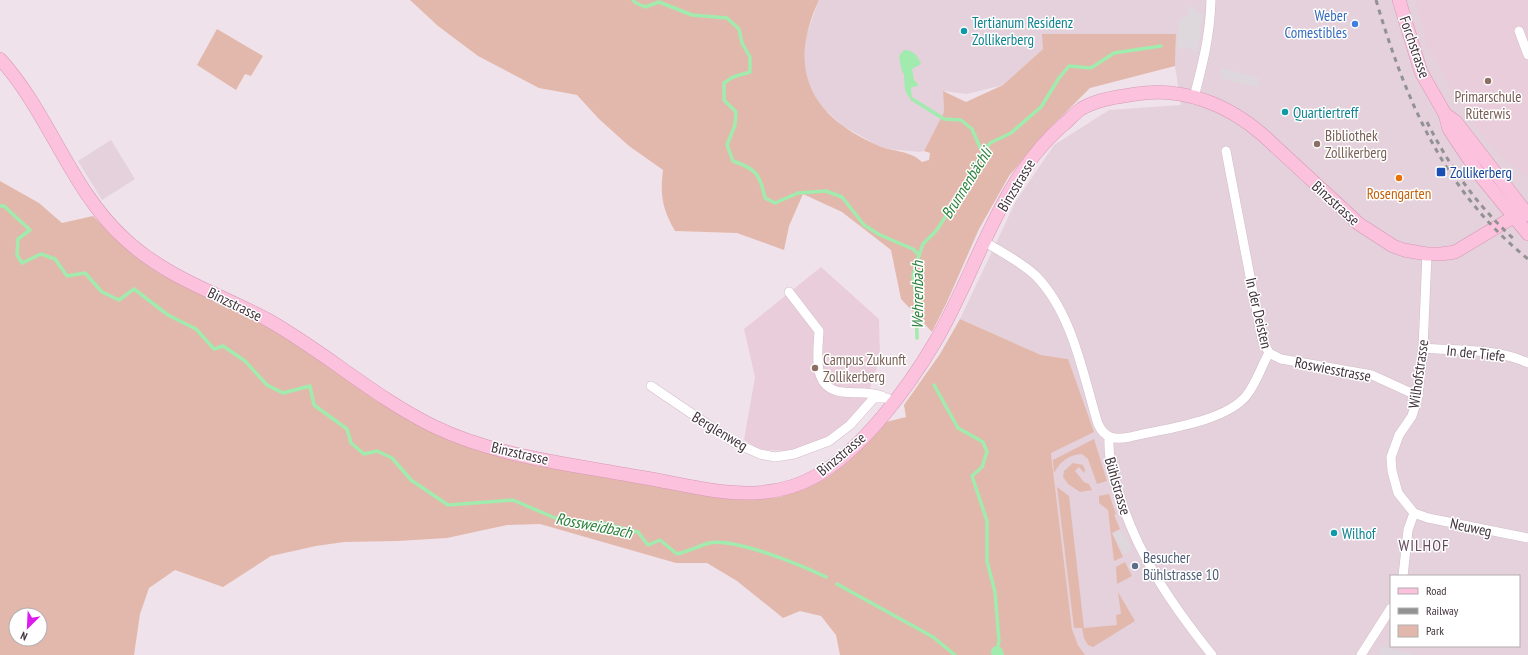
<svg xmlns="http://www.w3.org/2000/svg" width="1528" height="655" viewBox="0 0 1528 655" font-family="'PT Sans Narrow',sans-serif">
<rect width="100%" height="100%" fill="#f0e2ea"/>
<g fill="#e4d1db" fill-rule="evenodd">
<path d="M819 0H1528V655H1085L1078 645 1072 629 1051 453 1068 359 1041 355 960 319 1016 201 1054 145 1109 110 1181 105 1175 66 1176 34 1043 49 1003 85 967 94 943 91 944 112 924 151 920 152 889 149 877 145 843 126 818 103 808 85 804 62 806 36ZM1391 576H1519V646H1391Z"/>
<path d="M111 140 135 179 102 200 78 161Z"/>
</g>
<g fill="#e9cddb">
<path d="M1416 0H1528V177L1499 155 1469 117 1427 45Z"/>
<path d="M821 267 879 319 880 358 866 400 845 424 821 440 791 451 761 450 744 440 755 377 744 329Z"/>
</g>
<g fill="#e3b8ac" fill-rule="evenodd">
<path d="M410 0H819C787 68 809 115 877 145 892 152 910 150 922 162L929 160 930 153 924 151 944 112 943 91 966 102 1003 85 1043 49 1042 34H1176L1175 66 1090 88 1050 128 1009 176 979 229 947 302 932 332 901 299 891 250 842 212 803 194 789 226 784 250 737 233 675 231C662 208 660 195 663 170L629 146 599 119 577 95 539 88 478 56 438 26Z"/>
<path d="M217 29 263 56 251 76 245 74 236 90 197 65Z"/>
<path d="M0 181 39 203 62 223 93 216 119 242 251 311 402 409 475 442 632 480 741 500 780 497 806 488 828 477 849 461 886 422 906 417 904 405 940 354 960 319 1041 355 1068 359 1094 432 1051 453 1072 629 1078 645 1085 655H840L836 635 821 616 800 611 783 618 737 581 707 563H676L540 524 507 525 447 538 398 541 344 542 316 546 271 556 223 587 175 570 149 588 140 614 134 655H0ZM16 615H40V639H16Z"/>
<path d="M1094 439 1107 481 1097 484 1088 459 1082 454C1068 455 1061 461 1054 473L1053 460Z"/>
<path d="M1073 463 1083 465 1085 470 1084 473 1079 467 1075 471 1084 482 1089 484 1092 490 1080 492 1068 484 1063 477 1064 471Z"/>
<path d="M1057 487 1069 496 1084 628 1117 625 1116 615 1121 614 1118 592 1135 621 1093 647 1088 645 1084 638 1082 628H1074Z"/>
<path d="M1109 494 1116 514 1114 515 1120 529 1112 533 1123 557 1114 561 1108 510 1099 503V496Z"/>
<path d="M1125 562 1132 576 1117 584 1116 567Z"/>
</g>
<g fill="#ded8dc">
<path d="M1189 5 1203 15 1197 54 1190 48 1177 49 1179 19 1188 16Z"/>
<path d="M1222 68 1259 78 1257 87 1220 78Z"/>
<path d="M1121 530 1132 550 1124 554 1113 534Z"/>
<path d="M1382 646 1414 655H1379Z"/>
</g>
<path fill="#a0ebad" d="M904 50C913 50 918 56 921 64L912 69 914 80 918 84V86L912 87 911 88 912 99C903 94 905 83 904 74L902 72 899 56Z"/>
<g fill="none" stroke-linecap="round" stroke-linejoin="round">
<g stroke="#a0ebad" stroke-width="3.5">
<path d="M633 0 636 3 645 7 659 2 692 15 727 18 739 29 742 43 750 57V72L733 77 724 83V100L736 112 735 125 727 145 733 161C756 169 760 174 765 198L775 203 798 193 826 191 842 197 864 225 880 235 913 249 919 255 913 276 916 296 917 338"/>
<path d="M912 99 944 119 961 120 972 129 983 154"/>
<path d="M0 206H4L30 230 18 239 17 255 22 263 41 254 55 259 67 276 85 273 102 292 119 300 134 289 168 315 196 329 214 349 223 346 245 361 267 385 283 393 310 386 314 405 347 429 351 443 364 454 377 451 392 458 411 480 448 505 513 500 555 518 605 524 638 532 648 545 660 540 677 554C689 551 699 546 709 543 734 537 803 566 826 577"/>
<path d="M919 255 923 244 936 231 967 184 975 165 990 143 1011 133 1041 107 1059 78 1069 66 1091 68 1114 53 1161 46"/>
<path d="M934 385 958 428 983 442 987 452 982 467 972 476 987 521V561L995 592 999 641 996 655"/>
<path d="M837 584 933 637 955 655"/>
</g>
<path stroke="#a0ebad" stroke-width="12" d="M997 652 998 655"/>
<defs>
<g id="minor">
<path d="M1519 31 1528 55"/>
<path d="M1194 97C1203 63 1210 35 1211 0"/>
<path d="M1226 151 1262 339 1269 353"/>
<path d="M985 242C1001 252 1023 263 1036 276 1073 314 1083 375 1098 424 1105 439 1115 440 1130 437 1162 429 1225 422 1246 396 1256 384 1261 367 1269 353"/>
<path d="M789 292 819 331C818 353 811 388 842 392 857 394 867 391 882 396"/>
<path d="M1423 348C1457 351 1497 348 1528 363"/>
<path d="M1269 353 1281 359 1372 375 1418 396"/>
<path d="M651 386 735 443 760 454 775 457 794 454 829 441 850 425 874 398H887L893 403"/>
<path d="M1109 438C1108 459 1113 474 1119 494 1138 556 1172 605 1212 655"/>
<path d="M1414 513 1398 493 1392 471 1391 457 1399 435 1412 416 1418 396 1423 348 1427 254"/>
<path d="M1414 513 1428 518 1528 538"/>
<path d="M1403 576 1408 530 1414 513"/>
<path d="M1361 655 1391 608"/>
</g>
<g id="secondary">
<path d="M1399 0 1421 72 1445 114 1449 129 1479 174 1528 234"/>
<path d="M0 59C50 114 70 190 126 240 167 278 220 294 268 320 325 352 374 397 433 426 497 457 571 464 640 477 677 483 715 494 753 493 775 492 797 487 816 476 862 450 908 388 935 342 977 271 999 180 1063 125 1069 120 1075 113 1081 109 1097 99 1118 97 1136 94 1183 86 1229 105 1264 136L1359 224 1393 246 1404 250 1427 254H1441L1455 252 1525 210"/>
<path d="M1445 114 1456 122 1528 215"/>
</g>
</defs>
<use href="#minor" stroke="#d3bdc9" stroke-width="10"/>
<use href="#secondary" stroke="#d598b6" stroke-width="14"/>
<use href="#minor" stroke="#fff" stroke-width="9"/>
<use href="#secondary" stroke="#fbc1dd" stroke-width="13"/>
<g stroke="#929292" stroke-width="3" stroke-dasharray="5 5" stroke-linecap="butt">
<path d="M1376 0C1406 101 1444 191 1528 259"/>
<path d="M1427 122C1449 166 1478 207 1515 240"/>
</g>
</g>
<circle fill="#3f7fe0" stroke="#fff" stroke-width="1.5" cx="1355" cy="24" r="4"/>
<g fill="#0f9aa8" stroke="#fff" stroke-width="1.5">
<circle cx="964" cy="31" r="4"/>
<circle cx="1285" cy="112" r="4"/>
<circle cx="1334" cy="533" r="4"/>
</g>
<g fill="#8d6e63" stroke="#fff" stroke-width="1.5">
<circle cx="1488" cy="81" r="4"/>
<circle cx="1317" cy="144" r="4"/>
<circle cx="815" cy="368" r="4"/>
</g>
<rect fill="#1a4fb4" stroke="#fff" stroke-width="1.5" x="1436" y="167" width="10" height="10" rx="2"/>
<circle fill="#e8710a" stroke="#fff" stroke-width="1.5" cx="1399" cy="178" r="4"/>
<circle fill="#5c6f8a" stroke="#fff" stroke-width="1.5" cx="1135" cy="566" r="4"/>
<g text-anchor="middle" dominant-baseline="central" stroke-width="3" stroke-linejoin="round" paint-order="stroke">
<g font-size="15" fill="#366cbe" stroke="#fff" text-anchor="end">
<text x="1347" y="15">Weber<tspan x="1347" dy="17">Comestibles</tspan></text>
</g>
<g font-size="15" fill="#0d838f" stroke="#fff" text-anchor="start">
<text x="972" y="22">Tertianum Residenz<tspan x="972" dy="17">Zollikerberg</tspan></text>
<text x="1293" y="112">Quartiertreff</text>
<text x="1342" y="533">Wilhof</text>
</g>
<g font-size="15" fill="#41333c" stroke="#fff">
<text transform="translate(1415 47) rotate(71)">Forchstrasse</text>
<text transform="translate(1016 185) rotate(-59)">Binzstrasse</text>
<text transform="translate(1336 203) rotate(42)">Binzstrasse</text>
<text transform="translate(235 304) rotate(26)">Binzstrasse</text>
<text transform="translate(1259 313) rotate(77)">In der Deisten</text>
<text transform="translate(1476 353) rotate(6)">In der Tiefe</text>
<text transform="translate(1333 369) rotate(11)">Roswiesstrasse</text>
<text transform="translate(1418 374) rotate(-82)">Wilhofstrasse</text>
<text transform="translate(720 431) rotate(31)">Berglenweg</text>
<text transform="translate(520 453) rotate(13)">Binzstrasse</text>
<text transform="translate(841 454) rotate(-40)">Binzstrasse</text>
<text transform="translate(1118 486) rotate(74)">Bühlstrasse</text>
<text transform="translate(1471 527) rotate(12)">Neuweg</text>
</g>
<g font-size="15" fill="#785e54" stroke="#fff" text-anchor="start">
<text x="1488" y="96" text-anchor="middle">Primarschule<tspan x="1488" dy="17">Rüterwis</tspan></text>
<text x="1325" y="135">Bibliothek<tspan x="1325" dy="17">Zollikerberg</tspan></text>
<text x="823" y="359">Campus Zukunft<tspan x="823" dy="17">Zollikerberg</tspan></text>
</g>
<g font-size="15" fill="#164399" stroke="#fff" text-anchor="start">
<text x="1450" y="172">Zollikerberg</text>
</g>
<g font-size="15" fill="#c56008" stroke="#fff">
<text x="1399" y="193">Rosengarten</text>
</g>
<g font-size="15" fill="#4e5e75" stroke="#fff" text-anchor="start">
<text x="1143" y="557">Besucher<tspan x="1143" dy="17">Bühlstrasse 10</tspan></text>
</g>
<g font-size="16" font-style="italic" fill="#2a823a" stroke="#fff">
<text transform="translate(966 183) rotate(-58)">Brunnenbächli</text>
<text transform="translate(917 295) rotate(-90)">Wehrenbach</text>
<text transform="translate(594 525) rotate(11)">Rossweidbach</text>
</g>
<g font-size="16" letter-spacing="1" fill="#644b5b" stroke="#fff">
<text x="1424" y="545">WILHOF</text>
</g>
</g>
<rect x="1390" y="575" width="130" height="72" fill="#ffffff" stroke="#b3adb1"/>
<rect x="1398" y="588" width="20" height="6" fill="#fbc1dd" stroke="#b3adb1"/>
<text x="1426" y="595" font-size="12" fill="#41333c">Road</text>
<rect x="1398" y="608" width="20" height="6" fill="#929292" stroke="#b3adb1"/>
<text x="1426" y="615" font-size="12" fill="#41333c">Railway</text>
<rect x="1398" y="625" width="20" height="12" fill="#e3b8ac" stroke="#b3adb1"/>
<text x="1426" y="635" font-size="12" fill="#41333c">Park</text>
<g transform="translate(28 627) rotate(204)"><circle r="19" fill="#ffffff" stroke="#b3adb1"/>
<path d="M0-3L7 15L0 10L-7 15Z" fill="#dd1bef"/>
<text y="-6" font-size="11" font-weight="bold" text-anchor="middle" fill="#41333c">N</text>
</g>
</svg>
